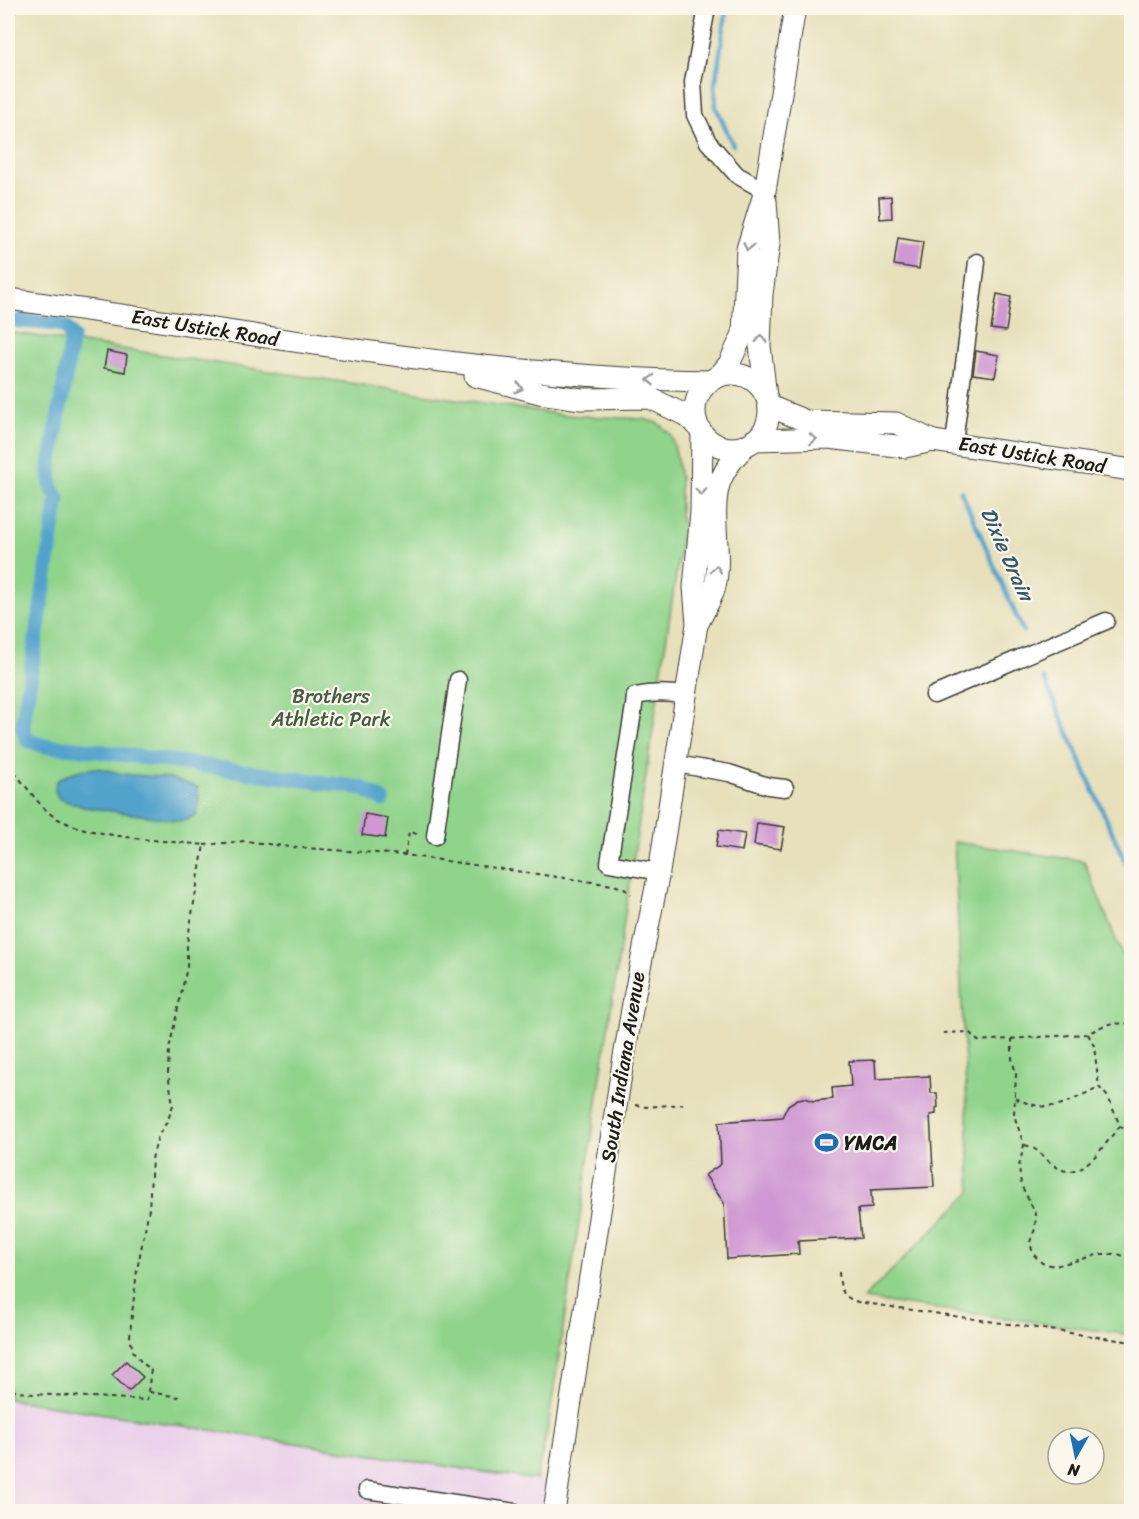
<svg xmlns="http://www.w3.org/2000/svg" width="1139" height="1519" viewBox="0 0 1139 1519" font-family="Sriracha,sans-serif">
<rect width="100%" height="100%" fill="#fbf7ec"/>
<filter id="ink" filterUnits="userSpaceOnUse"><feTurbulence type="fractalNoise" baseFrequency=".0167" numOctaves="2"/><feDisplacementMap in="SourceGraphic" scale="12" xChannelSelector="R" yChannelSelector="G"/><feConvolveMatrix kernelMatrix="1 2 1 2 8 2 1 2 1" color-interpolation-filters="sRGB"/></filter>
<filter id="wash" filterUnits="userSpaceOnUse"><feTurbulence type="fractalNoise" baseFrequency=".008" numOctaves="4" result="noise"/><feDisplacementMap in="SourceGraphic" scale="24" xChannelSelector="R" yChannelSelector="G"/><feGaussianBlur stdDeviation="1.35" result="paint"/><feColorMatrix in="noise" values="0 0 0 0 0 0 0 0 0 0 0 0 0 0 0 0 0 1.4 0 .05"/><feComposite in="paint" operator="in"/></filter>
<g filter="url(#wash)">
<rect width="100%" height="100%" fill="#e7e0bb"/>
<path fill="#ebd1eb" d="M8 1399 558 1483 554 1511 8 1512Z"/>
<g fill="#90d38b" stroke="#567854" stroke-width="1.5">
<path d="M8 332 564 415 643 419 658 423 671 435 676 453 680 478V513L683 528 575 1249 548 1427 536 1480 8 1399Z"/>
<path d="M954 842 1084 861 1131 977V1335L863 1299 971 1192Z"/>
</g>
<path fill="#52a2cc" stroke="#375f74" stroke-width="1.5" d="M99 768 123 774 169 778 198 787 199 801 196 816 181 821 84 807 59 799 55 790 56 782C70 771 82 769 99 768Z"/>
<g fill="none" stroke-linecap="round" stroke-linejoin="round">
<g stroke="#52a2cc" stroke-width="4.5">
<path d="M727 8 715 85 716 107 733 145"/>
<path d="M961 491 1023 631"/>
<path d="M1044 679 1132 877"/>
</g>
<path stroke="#52a2cc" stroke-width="15" d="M8 320 57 324 65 327 72 337 50 467 51 486 58 498 24 717 23 728 27 740 44 746 76 748 362 788 383 800"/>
</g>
<g id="blocks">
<g fill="#cf97d3">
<path d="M891 196 892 218 880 219 879 197Z"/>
<path d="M898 238 923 242 919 269 894 265Z"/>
<path d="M997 294 1011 297 1006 331 991 329Z"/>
<path d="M107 351 127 355 125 372 104 368Z"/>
<path d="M976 351 999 355 995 377 973 374Z"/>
<path d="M365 814 388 818 385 838 362 835Z"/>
<path d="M757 823 785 827 781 849 754 845Z"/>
<path d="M719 830 745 834 742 851 716 847Z"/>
<path d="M875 1060 876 1079 930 1076 931 1093H937L938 1107 936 1108V1114L930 1115 934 1187 871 1190 872 1208 858 1209 861 1238 798 1241 799 1254 727 1259 724 1203 705 1175 721 1164 719 1122 782 1117 788 1105 798 1099 804 1098 813 1101 833 1099 832 1088 851 1086 849 1061Z"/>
<path d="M126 1361 143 1377 129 1391 112 1375Z"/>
</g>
</g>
</g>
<g filter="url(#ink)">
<use href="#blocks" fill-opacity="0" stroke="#3a3934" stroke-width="1.5"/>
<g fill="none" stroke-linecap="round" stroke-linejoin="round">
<defs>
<g id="minor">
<path d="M707 8 693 82 695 115 708 142 737 175 765 191"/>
<path d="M954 443 977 262"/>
<path d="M934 695 1106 621"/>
<path d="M676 764 729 773 768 786 785 788"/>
<path d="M435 836 458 680"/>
<path d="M659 872 609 863 634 706 635 696C653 692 668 693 686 695"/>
<path d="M367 1490 515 1512"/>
</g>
<g id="major">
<path d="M766 201 769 244 762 294 760 346 766 396"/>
<path d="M8 299C241 330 473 377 709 381"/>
<circle cx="732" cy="411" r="37"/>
<path d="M475 376 540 393 581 399 650 398 685 415 697 425"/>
<path d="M718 377 729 364 743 334 747 249 765 191 795 8"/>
<path d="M769 406 806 421 896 423 933 441 1132 470"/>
<path d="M754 440 828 438 905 447 933 441"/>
<path d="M698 623C703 613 710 601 714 590 724 555 708 512 721 479 727 465 736 456 746 445"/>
<path d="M554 1512 620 1081 634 998 659 872 697 624 694 587 701 512 702 433"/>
</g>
</defs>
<use href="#minor" stroke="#3a3934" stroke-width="19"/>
<use href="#major" stroke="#3a3934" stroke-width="23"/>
<g stroke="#3a3934" stroke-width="2" stroke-dasharray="4.5 4.5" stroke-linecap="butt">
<path d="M8 766C22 779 32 797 47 811 75 838 164 840 204 845L187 943V967L169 1049 168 1073 173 1105 168 1120 158 1136 152 1159 149 1209 137 1270 131 1324 130 1338 133 1351 142 1363 151 1369 147 1400 33 1394 8 1390"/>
<path d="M204 845 245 841 291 847 405 855 613 885 623 888 631 894"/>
<path d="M405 855 409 832 418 834"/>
<path d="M943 1033 969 1032 978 1041 1087 1034 1107 1024 1132 1023"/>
<path d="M1088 1034 1094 1046 1099 1087 1108 1097 1120 1126 1132 1135"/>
<path d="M1012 1038V1059L1016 1074 1014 1115 1024 1145 1019 1166 1021 1185 1036 1214 1035 1229 1030 1242 1033 1254 1042 1263 1055 1266 1101 1254H1118L1132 1259"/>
<path d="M1015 1098C1053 1116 1066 1102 1099 1087"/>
<path d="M635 1105 646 1107 683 1104"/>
<path d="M1025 1145C1040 1149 1043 1158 1055 1166 1081 1186 1106 1141 1120 1126"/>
<path d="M839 1272C840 1288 841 1297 858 1302L1132 1342"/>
<path d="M149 1392 179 1397"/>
</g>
<use href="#minor" stroke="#fff" stroke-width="16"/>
<use href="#major" stroke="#fff" stroke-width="21"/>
</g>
<defs><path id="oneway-chevron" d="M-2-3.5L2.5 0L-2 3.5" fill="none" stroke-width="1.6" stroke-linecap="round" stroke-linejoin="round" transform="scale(1.5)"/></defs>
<g stroke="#999">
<use href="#oneway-chevron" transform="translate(748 247) rotate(102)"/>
<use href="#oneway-chevron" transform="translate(761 339) rotate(-89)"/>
<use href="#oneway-chevron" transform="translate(651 380) rotate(-178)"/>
<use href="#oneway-chevron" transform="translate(519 388) rotate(15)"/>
<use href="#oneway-chevron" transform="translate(813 439) rotate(-2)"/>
<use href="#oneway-chevron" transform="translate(701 492) rotate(90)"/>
<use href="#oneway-chevron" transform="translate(716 569) rotate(-84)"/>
</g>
</g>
<defs>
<symbol id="stadium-bare" viewBox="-9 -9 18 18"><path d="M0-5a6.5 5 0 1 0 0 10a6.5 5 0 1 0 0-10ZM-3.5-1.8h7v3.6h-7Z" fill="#1f6fb2" stroke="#fbf7ec" stroke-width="2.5" paint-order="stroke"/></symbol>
</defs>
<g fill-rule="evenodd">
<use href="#stadium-bare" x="810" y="1126" width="33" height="33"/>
</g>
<g text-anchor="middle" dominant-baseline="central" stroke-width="4.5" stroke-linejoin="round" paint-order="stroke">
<g font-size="20" fill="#1c1c1c" stroke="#fbf7ec">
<text transform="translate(205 328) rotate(9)">East Ustick Road</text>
<text transform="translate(1032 455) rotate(9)">East Ustick Road</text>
<text transform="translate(623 1067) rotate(-81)">South Indiana Avenue</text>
</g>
<g font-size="20" fill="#455c43" stroke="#fbf7ec">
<text x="331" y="696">Brothers<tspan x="331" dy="23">Athletic Park</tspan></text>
</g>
<g font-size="20" font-weight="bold" fill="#1c1c1c" stroke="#fbf7ec" text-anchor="start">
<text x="844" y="1143">YMCA</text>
</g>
<g font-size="21" font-style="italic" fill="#34586b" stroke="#fbf7ec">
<text transform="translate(1007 554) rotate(66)">Dixie Drain</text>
</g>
</g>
<rect width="1139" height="1519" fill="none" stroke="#fbf7ec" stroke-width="30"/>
<g transform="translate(1076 1456) rotate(189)"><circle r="28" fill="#fbf7ec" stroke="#a29f99" stroke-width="1.5"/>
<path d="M0-4.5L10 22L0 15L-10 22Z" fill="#1f6fb2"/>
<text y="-9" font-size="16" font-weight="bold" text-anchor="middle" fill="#1c1c1c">N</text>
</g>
</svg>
